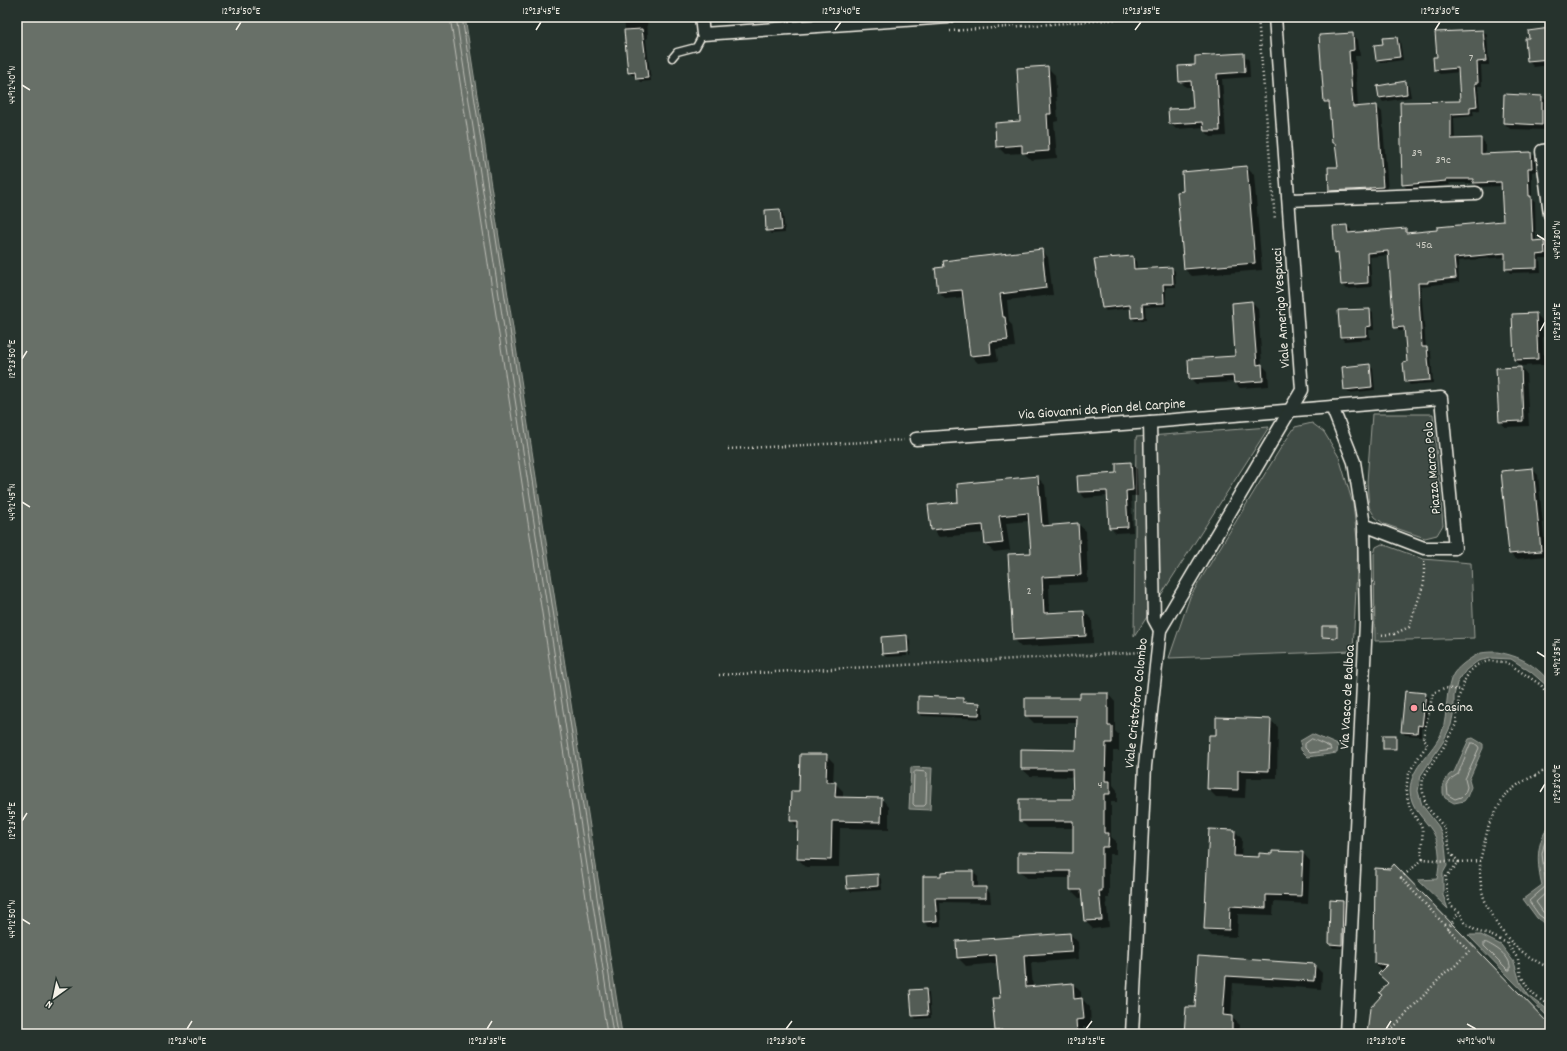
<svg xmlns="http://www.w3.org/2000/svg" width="1567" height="1051" viewBox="0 0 1567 1051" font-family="Dekko,sans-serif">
<rect width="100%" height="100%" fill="#26332d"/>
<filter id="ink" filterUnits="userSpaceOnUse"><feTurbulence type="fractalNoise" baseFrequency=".025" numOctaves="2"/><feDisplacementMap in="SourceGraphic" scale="8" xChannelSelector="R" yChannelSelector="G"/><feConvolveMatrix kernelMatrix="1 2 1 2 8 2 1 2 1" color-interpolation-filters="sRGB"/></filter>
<g filter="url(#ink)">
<g fill="#414b45" stroke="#9a9e96">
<path d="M1372 414H1433L1443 525 1437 535 1425 538 1384 524 1375 517 1369 507 1367 482Z"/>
<path d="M1312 423 1324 432 1339 457 1353 504 1358 547 1353 651 1169 658 1190 597 1280 449 1295 427Z"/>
<path d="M1269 427 1134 637 1136 437Z"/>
<path d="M1382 544 1423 559 1471 563 1474 638 1375 641 1374 554 1376 547Z"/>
</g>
<g fill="#676f68" stroke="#9fa39b">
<path d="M17 17H465L622 1034H17Z"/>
<path d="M1497 652C1520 656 1534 664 1550 682V692L1547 686 1531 672 1511 659 1491 658 1478 661 1466 670 1457 683 1454 696V710L1451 725 1443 742 1421 775 1418 791 1422 805 1439 827 1445 845 1447 866 1443 873V895L1448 909 1418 880 1437 879C1440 864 1441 846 1433 832 1424 818 1410 808 1410 790 1411 766 1433 753 1442 732 1448 716 1445 686 1454 673 1460 665 1473 656 1481 653 1486 652 1492 652 1497 652Z"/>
<path d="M1312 734 1338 745 1337 753 1308 757 1301 750 1300 741Z"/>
<path d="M1473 738 1483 744V748L1469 780 1471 787 1467 797 1464 801 1454 803 1445 798 1443 793V784L1449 775 1454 772 1469 739Z"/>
<path d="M911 767 932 768 930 810 909 809Z"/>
<path d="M1550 825V928L1537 918 1523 899 1542 885C1537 864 1535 843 1550 825Z"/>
<path d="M1468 935H1481L1501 945 1514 962 1520 982 1529 996 1550 1011V1019Z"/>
</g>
<g fill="#0007">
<path d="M624 17H647L648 38 646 39 651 81 640 82 637 78 636 75H632L629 72Z"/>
<path d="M738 17H783L740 19Z"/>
<path d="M1483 31 1487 35 1489 65H1481L1482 86H1478L1480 110 1473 111 1474 116 1454 118 1455 140 1481 139 1485 143V154L1531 153 1535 157 1536 171 1532 172V199L1535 201 1536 241H1550V258H1540L1541 272 1510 273 1506 268V257L1458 261 1459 282 1432 285V286L1421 287 1426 348 1431 352 1433 383 1410 385 1406 381 1408 363 1406 331H1399L1395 327 1389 255 1370 257 1372 287 1346 289 1342 285 1339 256 1336 252 1347 226 1351 230V234L1405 229 1410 234 1504 222 1502 186 1478 187 1474 183H1449L1450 185 1407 189 1403 184 1401 103 1461 102 1460 72 1440 74 1435 70 1438 58Z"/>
<path d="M1353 34 1358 40 1360 56H1355L1358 107 1376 106 1382 112 1388 192 1336 196 1330 191 1339 168 1337 147 1333 143 1330 107 1325 101Z"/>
<path d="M1550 35 1549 65 1534 67 1528 61 1526 39Z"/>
<path d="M1397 38 1400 41 1403 60 1381 63 1377 59Z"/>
<path d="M1243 54 1249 60 1250 77 1222 79 1226 136 1211 137 1205 131V127L1176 129 1170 123 1194 108 1192 87H1186L1180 81 1196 66Z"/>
<path d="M1047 67 1055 75 1058 121 1054 122 1057 158 1031 160 1024 153 1005 154 997 146 1021 122Z"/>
<path d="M1405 82 1409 86 1411 97 1383 102 1380 98Z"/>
<path d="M1505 95 1542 97 1548 102 1547 130 1510 129 1504 123Z"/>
<path d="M1246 167 1254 175 1262 270 1192 276 1184 269 1185 192Z"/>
<path d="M780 210 783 214 785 233 771 234 767 230Z"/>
<path d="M1041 250 1048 257 1053 295 1007 300 1009 322 1012 325 1015 347 996 349 998 361 978 363 971 356 964 297 946 299 939 292Z"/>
<path d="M1133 257 1136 260 1137 270 1172 268 1175 271 1176 287H1166V306L1145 307 1146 320 1135 321 1132 318 1131 308 1106 311 1103 308Z"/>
<path d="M1252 302 1258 308 1262 365 1268 371 1269 386 1240 388 1234 382 1196 384 1190 378 1236 357Z"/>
<path d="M1369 310 1373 313 1374 330H1369L1370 339 1344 341 1341 337Z"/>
<path d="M1536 314 1542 320 1544 365 1520 366 1515 360Z"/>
<path d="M1369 365 1373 369 1375 390 1349 393 1345 389Z"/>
<path d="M1521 368 1526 373 1529 426 1505 427 1500 421Z"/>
<path d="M1131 463 1137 469 1138 496H1131L1133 532 1116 533 1110 527 1108 496 1085 498 1079 492 1078 476 1117 474Z"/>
<path d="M1532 469 1538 475 1546 556 1516 559 1510 554Z"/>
<path d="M1037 477 1045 485 1049 526 1078 524 1086 531 1088 582 1049 584 1050 614 1084 612 1092 619 1093 643 1021 647 1014 640 1032 554 1029 521 1006 523 1010 550 994 552 986 545 985 533 939 537 932 529 959 503Z"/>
<path d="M1337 627 1338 629V639L1325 638 1323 637Z"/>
<path d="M906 636 910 640 911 655 909 656 908 639H906L907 656 886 657 883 653Z"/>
<path d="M1108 694 1115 702V731L1119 735V751H1113V785L1117 790V802H1111V837L1116 841V854H1109V898H1106L1109 927 1093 929 1085 921 1083 898H1079L1071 890V878H1027L1019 870 1074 854V828H1028L1020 820 1074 800 1073 777 1030 776 1022 769 1077 751 1078 723H1034L1026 715 1081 699Z"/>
<path d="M1425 694 1429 698 1425 729 1421 728V736L1405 735 1402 731Z"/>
<path d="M963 699 967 703 979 704 983 707V719L922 716 919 712Z"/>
<path d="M1270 720 1278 727 1277 778H1246L1245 798 1216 797 1208 789 1217 736Z"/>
<path d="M1396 736 1397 738V750H1385L1384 748Z"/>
<path d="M826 755 834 763 833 783H835L843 791V799H882L889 807V829L840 828 839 867H806L798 859 799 828 791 820 800 792Z"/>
<path d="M1235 831 1242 839 1241 858H1260L1273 855 1303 853 1310 861 1308 904 1274 902 1273 915 1238 914 1237 937 1212 936 1205 928Z"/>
<path d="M1394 866 1550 1025V1034H1369L1383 995 1389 983 1382 971 1375 963 1390 870Z"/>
<path d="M973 872 978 877V888H985L990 893 991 903 940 902 941 926 929 927 924 922 942 877Z"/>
<path d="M877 875 881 879 882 890 851 892 848 888Z"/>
<path d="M1343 902 1346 905 1345 948H1333L1330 944Z"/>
<path d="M1070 934 1078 942 1079 959 1031 963 1033 988 1073 984 1081 992V998L1090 1007 1091 1026 1083 1027 1084 1034H1000L996 1030 1001 999 998 963 966 966 958 958Z"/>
<path d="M1199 957 1314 965 1322 973 1321 989 1233 983 1231 1017 1240 1025 1239 1034H1185L1196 1008Z"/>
<path d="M925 990 929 993 931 1018 916 1019 913 1015Z"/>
</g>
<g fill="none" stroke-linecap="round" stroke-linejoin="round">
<g stroke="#bcbdb5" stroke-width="1">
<path d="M450 17 607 1034"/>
<path d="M456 17 613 1034"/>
<path d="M462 17 618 1034"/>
<path d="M1312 739 1330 747 1331 750 1310 753 1305 748V744Z"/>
<path d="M1471 743H1474L1478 746 1479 748 1465 779 1467 787 1465 793 1461 797 1455 799 1448 795 1447 785 1452 778 1458 774Z"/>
<path d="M916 771 926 772 927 773 926 804 924 806H915L913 804 914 773Z"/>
<path d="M1550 831 1544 845 1542 854 1546 886 1529 901 1539 915 1550 923"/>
<path d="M1550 889 1536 902 1543 912 1550 917"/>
<path d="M1487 943C1497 948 1512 957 1510 970H1508L1484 946V943Z"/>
</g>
</g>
<g fill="#525c55" stroke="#f4f1e8">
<path d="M1550 28V59L1527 61 1525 38H1529L1528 31Z"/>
<path d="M642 29 648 78 636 79 635 72 628 73 624 30Z"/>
<path d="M1483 30 1486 61 1477 62 1478 83H1475L1477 106 1470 107V113L1451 114V139L1481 138V154L1531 152 1532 168H1528L1529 196H1531L1533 241 1544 240 1545 254 1537 255V268L1505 269V253L1454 258 1456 278 1428 281V283H1418L1422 347H1427L1430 380 1405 382 1403 363 1407 362 1404 327 1394 328 1388 251 1367 253 1368 283 1341 285 1338 252 1335 253 1333 226 1347 225 1348 233 1406 228V233L1437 230V227L1503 221 1501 182 1473 183V179H1446V181L1402 185 1400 102 1460 101 1458 68 1434 70 1433 57H1437L1435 32Z"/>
<path d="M1353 33 1354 50 1349 51 1353 107 1377 105 1383 187 1370 188V189L1329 191 1328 167H1338L1335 143H1332L1329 102H1324L1319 35Z"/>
<path d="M1397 37 1400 57 1376 60 1374 45 1383 44 1382 38Z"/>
<path d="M1244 53 1245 72 1217 74 1220 131H1204L1203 122 1169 124 1168 109 1193 108 1191 81 1179 82 1178 66 1195 65V56Z"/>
<path d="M1048 66 1051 114H1047L1049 151 1022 153V145L996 147 995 123 1020 121 1017 68Z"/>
<path d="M1406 81 1407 94 1379 98 1377 86Z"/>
<path d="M1504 94 1542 96V125L1503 123Z"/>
<path d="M1247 166 1255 263 1184 269 1177 192 1183 191 1182 172Z"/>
<path d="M780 209 782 230 766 231 765 210Z"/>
<path d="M1042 249 1046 288 1000 294 1003 317H1005L1008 340 990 342 991 354 970 356 962 290 938 292 935 268 944 267 943 261Z"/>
<path d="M1133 256 1134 269 1172 267 1173 284H1163L1164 303 1142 304 1143 317 1131 318 1130 305 1102 308 1094 259Z"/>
<path d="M1252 301 1257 365 1262 364 1263 381 1234 383 1233 376 1189 379 1188 359 1235 356 1232 303Z"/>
<path d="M1370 309 1371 326 1366 327V336L1340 337 1338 310Z"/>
<path d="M1536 313 1538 359 1514 360 1512 314Z"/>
<path d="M1370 364 1372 387 1344 390 1342 367Z"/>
<path d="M1521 367 1523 421 1499 422 1496 368Z"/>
<path d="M1131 462 1133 490 1126 491 1128 527 1109 528 1107 491 1078 492 1077 476 1116 473V463Z"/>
<path d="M1533 468 1541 551 1509 554 1501 471Z"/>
<path d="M1038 476 1042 526 1078 523 1081 575 1042 577 1044 613 1084 611 1086 636 1013 640 1008 554 1031 553 1028 513 999 516 1003 543 985 545 983 525 931 530 928 505 958 502 957 484Z"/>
<path d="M1322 626H1337V638L1322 637Z"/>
<path d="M907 635 908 652 882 654 881 637Z"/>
<path d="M1405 691 1426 693 1422 726 1418 725 1417 733 1401 732Z"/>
<path d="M1080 693H1108V726H1112V743H1106L1105 781H1110V794H1104V833H1109L1108 847H1102V891H1099L1102 920 1084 921 1081 890H1070V871H1018V852L1073 853V821H1019V799H1073L1072 769H1021V749L1076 750 1077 716H1025V698H1080Z"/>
<path d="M918 696 963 698V702L980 703 979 715 918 713Z"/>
<path d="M1216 717 1271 719 1269 771 1238 770V790L1207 789 1209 735H1216Z"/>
<rect x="1383" y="735" width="13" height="14"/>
<path d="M800 754H827L826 782H836L835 797 882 798 881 822 832 821 831 860 797 859 798 821H790L791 791H799Z"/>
<path d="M1209 829 1235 830 1234 856 1259 857V853L1272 854V851L1303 852 1301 896 1266 895V908L1230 906 1229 930 1204 929Z"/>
<path d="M1394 864 1550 1025V1034H1367L1370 1008 1382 995 1379 993 1388 983 1378 974 1387 965 1374 963 1375 868 1390 869Z"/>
<path d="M956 871H973V887H986V898H935L937 921 923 922V876H941V872Z"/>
<path d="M878 874V886L847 889 846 876Z"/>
<path d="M1330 900 1343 901 1342 945 1329 944Z"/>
<path d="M1070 933 1072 952 1024 955 1026 987 1073 983 1074 999 1082 998 1084 1019 1076 1020 1077 1034H1002V1030L995 1031 992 998H1000L996 955 957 958 956 941Z"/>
<path d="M1198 956 1315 964 1314 981 1226 976 1223 1015 1232 1016V1032L1222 1031V1034H1184L1186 1007H1195Z"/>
<path d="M926 989 928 1015 912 1016 910 990Z"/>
</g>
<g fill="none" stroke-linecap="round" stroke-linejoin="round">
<defs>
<path id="lane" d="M672 58 677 52 696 47 703 34"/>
<g id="street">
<path d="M701 17 703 34 948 17"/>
<path d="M1550 150 1542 151 1550 214"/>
<path d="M1290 200 1476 193"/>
<path d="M1332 407 1441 398 1455 548H1424L1364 525"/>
<path d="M1150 422 1154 619 1160 630"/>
<path d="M916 439 1150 422 1332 407 1354 462 1364 525 1366 622 1346 1034"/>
<path d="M1132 1034 1145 766 1160 630 1302 390 1275 17"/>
</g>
</defs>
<use href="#lane" stroke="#f4f1e8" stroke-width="9"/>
<use href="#street" stroke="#f4f1e8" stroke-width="15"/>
<g stroke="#f4f1e8" stroke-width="2.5" stroke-dasharray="1 3" stroke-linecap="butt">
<path d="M1258 17 1275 220"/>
<path d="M950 31 1151 17"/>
<path d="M728 449 904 440"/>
<path d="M1378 635 1394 634 1409 627 1424 583V561"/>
<path d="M719 675 1145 652"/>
<path d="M1550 768 1520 783 1505 795 1489 824 1480 861 1459 862 1446 877 1447 896 1452 907 1460 912 1464 922 1476 931 1490 935 1507 943 1518 959 1521 976 1528 988 1535 996 1550 1006"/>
<path d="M1423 859C1419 848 1424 839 1422 829 1421 821 1414 817 1411 810 1407 801 1405 784 1409 774 1413 764 1421 754 1427 745L1426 741 1423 738 1433 693 1444 688 1462 690"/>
<path d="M1480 861C1480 873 1480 887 1484 898 1496 931 1518 954 1550 968"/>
<path d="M1459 862 1451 854 1444 827 1426 806 1422 788 1423 778 1433 762 1442 750 1456 724 1459 696 1462 690 1464 681 1470 671 1477 665 1488 661 1506 662 1541 685 1550 698"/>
<path d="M1448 929 1459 912"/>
<path d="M1390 1034 1389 1032 1446 972 1454 967 1469 951 1401 878C1408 871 1416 866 1423 859L1459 862"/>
</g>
<use href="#lane" stroke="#26332d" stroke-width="6"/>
<use href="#street" stroke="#26332d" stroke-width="12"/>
</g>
</g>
<path fill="none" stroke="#f4f1e8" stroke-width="1.5" d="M236 30 241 22M536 30 541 22M835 30 841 22M1135 30 1141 22M1435 30 1440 22M22 85 30 90M1537 235 1545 240M1540 331 1545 322M22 359 27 351M22 502 30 507M1537 652 1545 657M1540 792 1545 784M22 821 27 813M22 919 30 924M1467 1024 1476 1029M187 1029 192 1021M487 1029 492 1021M786 1029 792 1021M1086 1029 1092 1021M1386 1029 1391 1021"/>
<circle fill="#ff9aa2" stroke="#26332d" stroke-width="1.5" cx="1414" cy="708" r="4"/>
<g text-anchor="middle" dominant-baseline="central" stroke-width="3" stroke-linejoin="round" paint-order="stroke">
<g font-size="12" fill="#ccccc3">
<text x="1471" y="58">7</text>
<text x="1417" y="153">39</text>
<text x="1443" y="160">39c</text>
<text x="1424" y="245">45a</text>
<text x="1029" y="591">2</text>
<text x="1100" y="785">4</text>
</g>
<g font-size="14" fill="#f4f1e8" stroke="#26332d">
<text transform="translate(1282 308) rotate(-94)">Viale Amerigo Vespucci</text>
<text transform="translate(1102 410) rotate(-4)">Via Giovanni da Pian del Carpine</text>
<text transform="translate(1433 468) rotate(-95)">Piazza Marco Polo</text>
<text transform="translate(1348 697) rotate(-87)">Via Vasco de Balboa</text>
<text transform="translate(1137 703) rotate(-84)">Viale Cristoforo Colombo</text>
</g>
<g font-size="14" fill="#f4f1e8" stroke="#26332d" text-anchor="start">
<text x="1422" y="708">La Casina</text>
</g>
</g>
<rect width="1567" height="1051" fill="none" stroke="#26332d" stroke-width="44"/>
<g transform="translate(54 997) rotate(213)" stroke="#26332d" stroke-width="3" paint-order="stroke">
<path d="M0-3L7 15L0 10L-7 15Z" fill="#f4f1e8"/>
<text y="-6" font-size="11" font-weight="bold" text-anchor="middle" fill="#f4f1e8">N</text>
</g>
<rect x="22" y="22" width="1523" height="1007" fill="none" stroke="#f4f1e8" stroke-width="1.5"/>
<g font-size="10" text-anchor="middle" fill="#f4f1e8">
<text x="241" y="14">12°23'50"E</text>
<text x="541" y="14">12°23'45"E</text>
<text x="841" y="14">12°23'40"E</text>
<text x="1141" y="14">12°23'35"E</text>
<text x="1440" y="14">12°23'30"E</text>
<text transform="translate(11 85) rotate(-90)" y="4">44°12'40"N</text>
<text transform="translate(1556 240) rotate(-90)" y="4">44°12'30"N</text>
<text transform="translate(1556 322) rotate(-90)" y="4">12°23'25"E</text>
<text transform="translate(11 359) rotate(-90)" y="4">12°23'50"E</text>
<text transform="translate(11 502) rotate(-90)" y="4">44°12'45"N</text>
<text transform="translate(1556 657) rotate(-90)" y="4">44°12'35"N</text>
<text transform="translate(1556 784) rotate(-90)" y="4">12°23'20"E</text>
<text transform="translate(11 821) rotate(-90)" y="4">12°23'45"E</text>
<text transform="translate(11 919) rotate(-90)" y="4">44°12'50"N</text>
<text x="187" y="1044">12°23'40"E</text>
<text x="487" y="1044">12°23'35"E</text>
<text x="786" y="1044">12°23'30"E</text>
<text x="1086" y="1044">12°23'25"E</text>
<text x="1386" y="1044">12°23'20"E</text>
<text x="1476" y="1044">44°12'40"N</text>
</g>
</svg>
